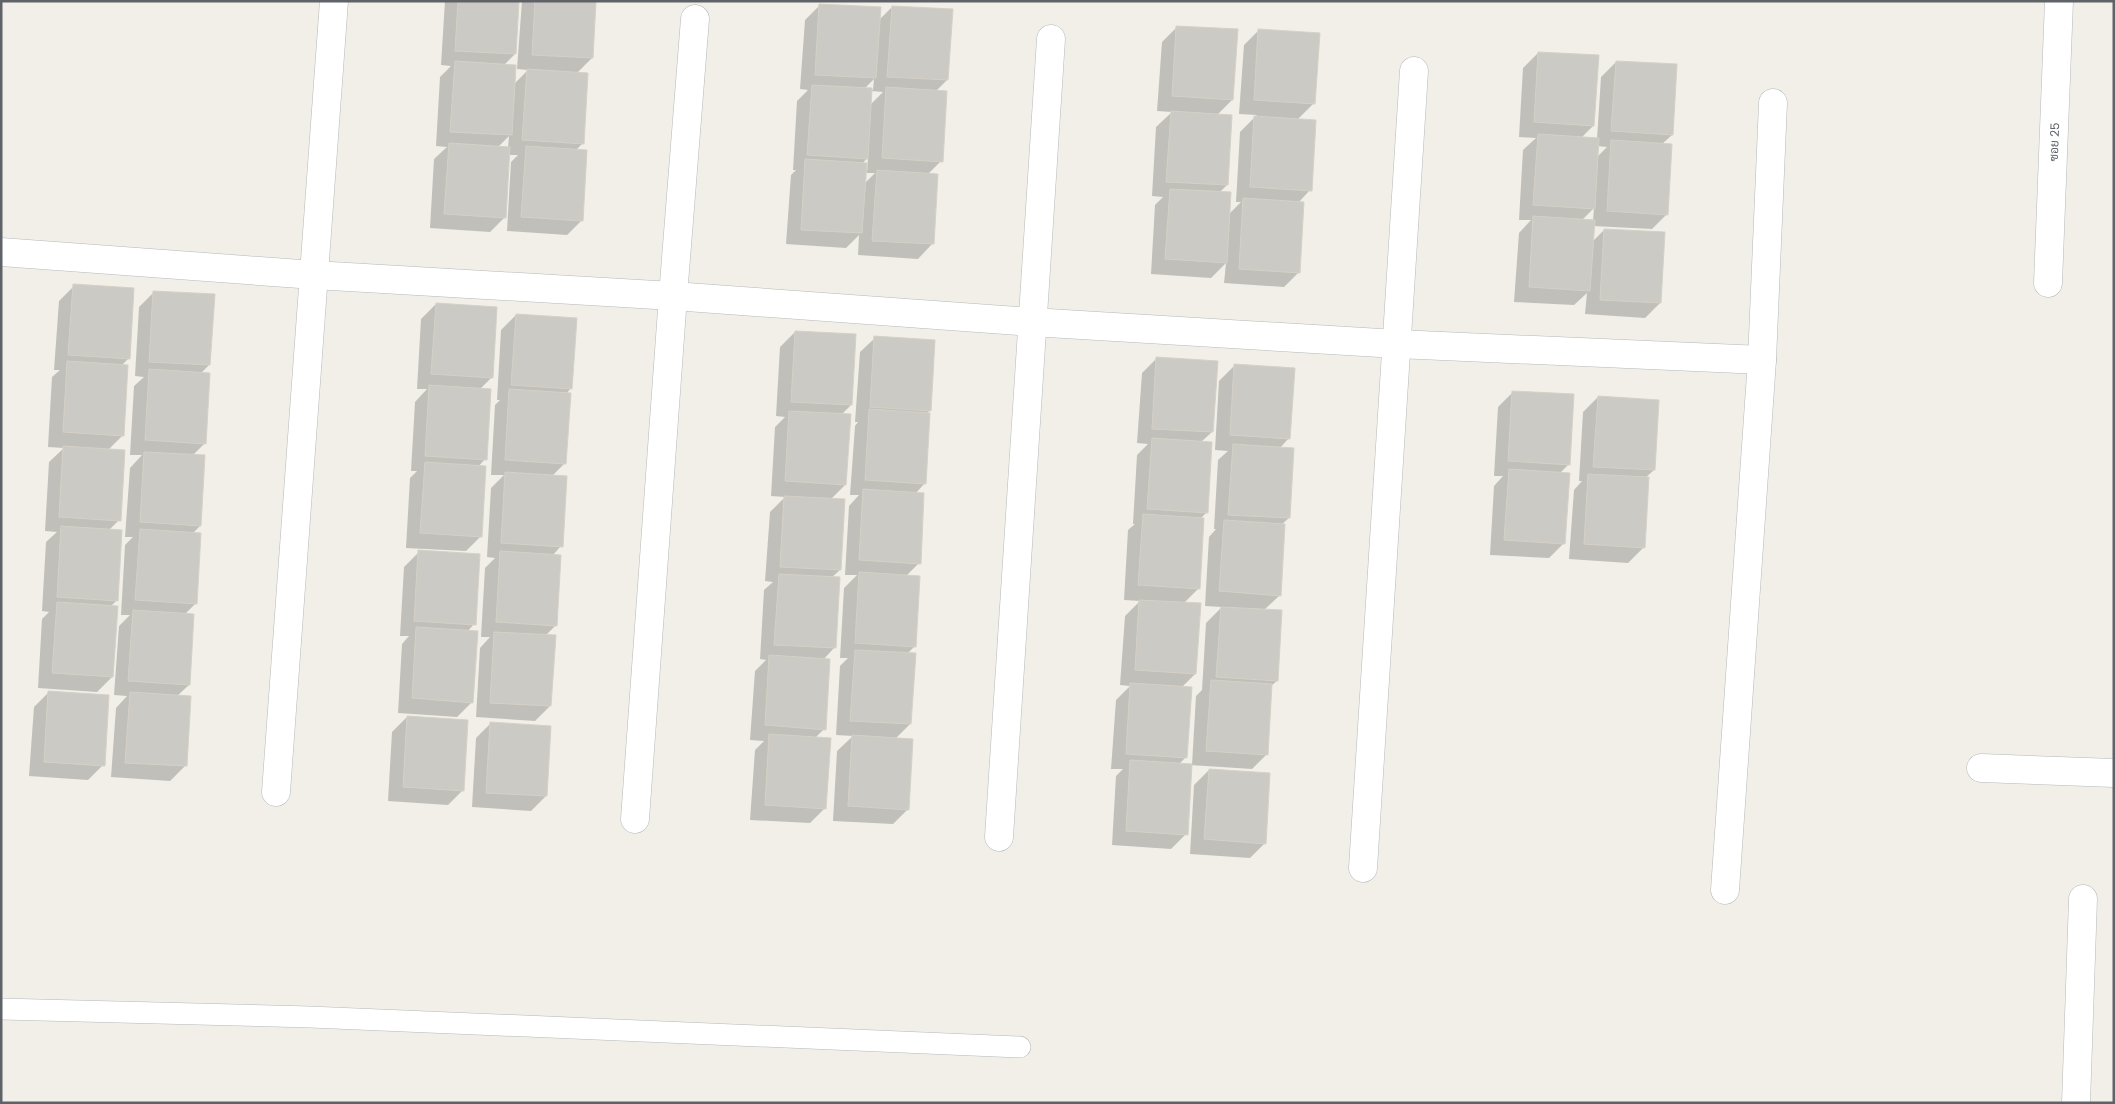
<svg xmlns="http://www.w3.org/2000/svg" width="2115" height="1104" viewBox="0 0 2115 1104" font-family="Poppins,Sarabun,sans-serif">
<rect width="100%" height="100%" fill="#f1efe8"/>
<g fill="#0003" fill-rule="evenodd">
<path d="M445 1H518L515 54 504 65 514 84 528 70 517 69 522 1H595L592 58 576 74 583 143 576 150 582 220 567 235 507 231 511 162 518 155H509L505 217 490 232 430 228 434 159 447 147 436 146 440 77 451 66 441 65ZM509 136 508 148 498 147Z"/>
<path d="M820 5 878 21 892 7 947 80 935 92 941 161 928 174 937 175 932 244 918 259 858 255 859 235 846 248 786 244 791 175 796 170H793L797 101 808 90 800 89 805 20ZM874 79 873 90 864 89ZM871 91 883 92 870 105ZM868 157 867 173H875L864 184 862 164Z"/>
<path d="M1177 27 1232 100 1217 115 1227 185 1219 193 1229 214 1241 202H1236L1240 132 1257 115 1239 114 1244 45 1259 30 1314 103 1297 120 1310 190 1298 203 1299 272 1284 287 1224 283 1226 263 1211 278 1151 274 1155 205 1163 197 1152 196 1156 127 1172 112 1157 111 1162 42Z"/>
<path d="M1538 53 1593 126 1581 138 1597 139 1601 77 1616 62 1672 135 1661 145 1667 214 1652 229 1593 226 1592 242 1604 230 1660 303 1645 318 1585 314 1587 293 1574 305 1514 302 1519 233 1531 220H1519L1523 150 1536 138 1519 137 1523 68ZM1597 146 1607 147 1597 157ZM1594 208 1593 221H1581Z"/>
<path d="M74 286 129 358 121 366 123 435 108 450 119 520 109 530 117 600 110 607 112 677 97 692 38 688 42 619 49 612 42 611 46 542 57 532 45 531 49 462 64 448 48 447 52 377 60 370H54L59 301Z"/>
<path d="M154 292 209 365 200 374 205 443 192 456 200 526 192 534 196 603 184 615 189 685 177 696 185 766 170 781 111 777 116 708 127 696 114 695 119 626 130 615H121L125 545 133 537H125L130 468 142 455H130L134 386 144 377 135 376 139 307Z"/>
<path d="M436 304 492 377 479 390 485 459 478 467 481 536 466 551 406 548 410 478 417 471H411L415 402 427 389H417L421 319Z"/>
<path d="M516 315 571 388 566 394 565 463 552 476 561 546 552 556 556 625 545 636 550 706 535 721 476 717 480 648 490 637H481L485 568 495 558 487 557 491 488 504 475H491L495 405 500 400H497L501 330Z"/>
<path d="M795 332 851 405 841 415 845 485 830 500 840 570 831 578 834 648 823 660 824 729 815 738 825 808 810 823 750 820 755 750 764 741 750 740 755 671 766 660 760 659 764 590 773 582 765 581 770 512 785 497 771 496 775 427 785 417 776 416 780 347Z"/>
<path d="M875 338 930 410 926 414 925 483 915 494 919 563 906 576 915 646 907 654 910 724 895 739 908 809 893 824 833 821 837 751 853 736 836 735 840 666 848 658H840L844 588 857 575H845L849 506 859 495H850L855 426 858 422H855L860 352Z"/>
<path d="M1157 358 1212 432 1201 442 1207 512 1200 519 1199 588 1183 604 1195 674 1181 688 1186 757 1179 764 1192 765 1196 696 1202 690 1206 623 1222 607 1205 606 1209 537 1216 529H1214L1218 460 1228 451 1215 450 1219 381 1234 366 1289 438 1280 448 1293 449 1289 518 1281 525 1280 595 1264 610 1277 681 1271 686 1267 754 1252 769 1190 765 1186 834 1171 849 1112 845 1116 776 1123 769H1111L1116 700 1130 686 1120 685 1125 616 1140 601 1124 600 1128 530 1135 524H1133L1137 455 1148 444 1137 443 1142 373Z"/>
<path d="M1513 392 1568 465 1559 474 1564 543 1549 558 1490 555 1494 486 1503 476H1494L1498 407Z"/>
<path d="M1598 397 1654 470 1645 478 1643 548 1628 563 1569 559 1574 490 1582 481H1579L1583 412Z"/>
<path d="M419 552 474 624 467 632 472 702 457 717 398 713 402 644 409 636H400L404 567Z"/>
<path d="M49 692 103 765 88 780 29 776 34 707Z"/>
<path d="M407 717 463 790 448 805 388 801 392 732Z"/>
<path d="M491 723 546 796 531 811 472 807 476 738Z"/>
<path d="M1209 770 1265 843 1250 858 1190 854 1194 785Z"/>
</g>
<g fill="#cccac5" stroke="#d6d1c6">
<path d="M458 1H519L516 54 455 51Z"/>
<path d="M535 1H596L593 58 532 55Z"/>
<path d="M819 4 881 7 876 78 815 75Z"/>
<path d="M892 6 953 9 948 80 887 77Z"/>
<path d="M1176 26 1238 29 1233 100 1172 96Z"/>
<path d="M1258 29 1320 33 1315 104 1254 100Z"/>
<path d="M1538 52 1599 55 1594 126 1534 122Z"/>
<path d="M455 61 516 65 512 135 450 132Z"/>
<path d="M1616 61 1677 64 1673 135 1611 131Z"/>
<path d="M527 69 588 73 584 144 522 140Z"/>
<path d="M812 85 872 88 868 159 807 155Z"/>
<path d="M886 87 947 91 943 162 882 158Z"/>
<path d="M1171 111 1232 115 1228 185 1166 182Z"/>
<path d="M1254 116 1316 120 1312 191 1250 187Z"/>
<path d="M1538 134 1599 138 1595 209 1533 205Z"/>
<path d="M1611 140 1672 144 1668 215 1607 211Z"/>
<path d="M449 143 510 147 506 218 444 214Z"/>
<path d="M526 146 587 150 583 221 521 217Z"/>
<path d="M805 159 867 163 862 233 801 230Z"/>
<path d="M877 170 938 174 934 244 872 241Z"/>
<path d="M1170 189 1231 192 1227 263 1165 259Z"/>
<path d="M1243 198 1304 202 1300 273 1239 269Z"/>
<path d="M1533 216 1595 220 1590 291 1529 287Z"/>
<path d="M1604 229 1665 232 1661 303 1600 300Z"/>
<path d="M73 284 134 288 130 359 68 355Z"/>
<path d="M153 291 215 294 210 365 149 362Z"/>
<path d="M436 303 497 307 493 378 431 374Z"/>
<path d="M516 314 577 318 572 389 511 385Z"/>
<path d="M795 331 856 334 852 405 791 402Z"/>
<path d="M874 336 935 340 931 411 870 407Z"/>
<path d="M1156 357 1218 361 1213 432 1152 429Z"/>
<path d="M67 361 128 365 124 436 63 432Z"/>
<path d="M1234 364 1295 368 1290 439 1230 435Z"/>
<path d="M149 369 210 373 206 444 145 440Z"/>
<path d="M429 385 491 389 487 460 425 456Z"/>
<path d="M509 389 571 393 566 464 505 460Z"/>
<path d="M1512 391 1574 394 1570 465 1508 461Z"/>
<path d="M1598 396 1659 400 1655 470 1593 467Z"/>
<path d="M869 409 930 413 926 484 865 480Z"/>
<path d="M789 411 851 414 846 485 785 481Z"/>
<path d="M1152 438 1212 442 1208 513 1147 509Z"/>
<path d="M1233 444 1294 448 1290 518 1228 515Z"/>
<path d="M63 446 125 450 121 521 59 517Z"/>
<path d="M144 452 205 455 201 526 140 522Z"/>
<path d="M425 462 486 466 482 537 420 533Z"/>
<path d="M1509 469 1570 473 1565 544 1504 540Z"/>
<path d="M505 472 567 476 563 547 501 543Z"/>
<path d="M1588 474 1649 477 1645 548 1584 544Z"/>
<path d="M863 489 924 493 921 564 859 560Z"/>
<path d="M784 496 845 499 841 570 780 567Z"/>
<path d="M1143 514 1204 518 1200 589 1138 585Z"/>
<path d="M1224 520 1285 524 1281 596 1219 591Z"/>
<path d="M61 526 122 530 118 601 57 597Z"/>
<path d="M140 529 201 533 197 604 135 600Z"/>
<path d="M418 550 480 554 476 625 414 621Z"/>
<path d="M500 551 561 555 557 626 496 622Z"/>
<path d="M859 572 920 576 916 647 855 643Z"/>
<path d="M779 574 840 577 836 648 774 645Z"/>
<path d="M1139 600 1201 603 1196 674 1135 670Z"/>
<path d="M57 602 118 606 113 677 52 673Z"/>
<path d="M1221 607 1282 610 1278 681 1216 677Z"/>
<path d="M133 610 194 614 190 685 128 681Z"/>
<path d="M416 627 478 631 473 703 412 698Z"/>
<path d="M494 632 556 635 551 706 490 703Z"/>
<path d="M855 650 916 653 911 724 850 721Z"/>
<path d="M769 655 830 659 826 730 765 725Z"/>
<path d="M1211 680 1272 684 1268 755 1206 751Z"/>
<path d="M1130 683 1192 687 1187 758 1126 754Z"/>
<path d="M48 691 109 695 105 766 44 762Z"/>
<path d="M130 692 191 696 187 766 125 763Z"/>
<path d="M407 716 468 720 464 791 403 787Z"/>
<path d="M490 722 551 726 547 796 486 793Z"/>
<path d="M769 734 831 738 826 809 765 805Z"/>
<path d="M852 735 913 739 909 810 848 806Z"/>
<path d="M1130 760 1192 764 1188 835 1126 831Z"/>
<path d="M1209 769 1270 773 1266 844 1204 839Z"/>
</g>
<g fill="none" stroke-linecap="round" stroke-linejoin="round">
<defs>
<path id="service" d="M1 1009 310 1017 1020 1047"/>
<g id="minor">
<path d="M1 252 314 275 673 296 1031 322 1397 344 1762 360"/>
<path d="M2048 283 2059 1"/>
<path d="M1981 768 2114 773"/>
<path d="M276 792 334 1"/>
<path d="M635 819 673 296 695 19"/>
<path d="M999 837 1051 39"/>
<path d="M1363 868 1414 71"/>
<path d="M1725 890 1762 360 1773 103"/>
<path d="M2076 1103 2083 899"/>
</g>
</defs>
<use href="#service" stroke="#b5b8bc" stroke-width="22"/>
<use href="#minor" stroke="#b5b8bc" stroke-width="29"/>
<use href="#service" stroke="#fff" stroke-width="21"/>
<use href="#minor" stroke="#fff" stroke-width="28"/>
</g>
<g text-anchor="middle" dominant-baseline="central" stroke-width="4" stroke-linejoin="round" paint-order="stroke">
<g font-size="12" fill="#5f6368" stroke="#fff">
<text transform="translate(2054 142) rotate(-88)">ซอย 25</text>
</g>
</g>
<rect width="2115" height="1104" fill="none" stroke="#5f6368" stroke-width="5"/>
</svg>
